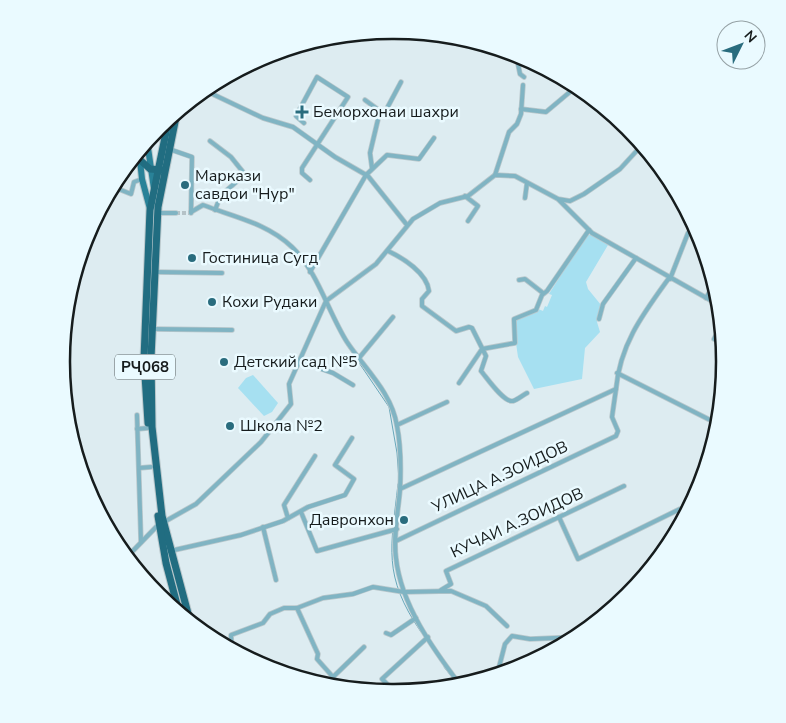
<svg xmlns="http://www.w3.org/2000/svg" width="786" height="723" viewBox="0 0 786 723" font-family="'Nunito Sans',sans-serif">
<rect width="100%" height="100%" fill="#ddecf1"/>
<g fill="#a6e0f1">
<path d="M586 235H591L608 245 586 282 588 289 601 305 597 322 600 332 585 348 582 379 534 389 518 357 513 322 516 318 538 309 543 311 545 306 547 307 552 295 549 294Z"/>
<path d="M253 375 278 403 272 412 264 416 238 388 246 378Z"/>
</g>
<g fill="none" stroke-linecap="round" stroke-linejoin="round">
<g stroke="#68a7ba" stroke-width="1">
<path d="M327 308 330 313"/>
<path d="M347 345 389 407 397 453 399 480"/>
<path d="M398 484C391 548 382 575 421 632"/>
<path d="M444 667 459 686"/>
</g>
<path stroke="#b5c2c7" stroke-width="4" stroke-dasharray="4 2" stroke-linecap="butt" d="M176 213H191"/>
<defs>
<g id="street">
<path d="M336 42 353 39 357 34"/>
<path d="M516 54 520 74 524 77"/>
<path d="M204 90 263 118 293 127 335 157 368 176 407 225"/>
<path d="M365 100 380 111 370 153 372 168"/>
<path d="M521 109 546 112 577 86"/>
<path d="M380 111 385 112 401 82"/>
<path d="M304 123 296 116 317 77 348 97 302 168V173L310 180"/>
<path d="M210 141 231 157 243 172 241 178 221 195 215 210"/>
<path d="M169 149 192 157 191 213"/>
<path d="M495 175 509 132 517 124 521 114 523 85"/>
<path d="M115 182 116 188 131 194 134 182 142 179"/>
<path d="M465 196 478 206 468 221"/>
<path d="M525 198 527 183"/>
<path d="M559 200 592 233 719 305"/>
<path d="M191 212 203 205C234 217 267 223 292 247 318 272 328 312 347 342 365 369 392 393 397 426 401 446 401 470 400 490 398 513 393 536 396 558 401 605 433 649 461 686"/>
<path d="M158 213H176"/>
<path d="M388 251C403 258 427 273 429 291L422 299V306L456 331 469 327 472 328 486 356 481 371C487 378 504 403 513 401 517 400 523 395 527 393"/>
<path d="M155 272 222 273"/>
<path d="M310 272 366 175 387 155 419 159 434 138"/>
<path d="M670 279 688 233 700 235"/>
<path d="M519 280 525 279 543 293"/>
<path d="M706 298 714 284"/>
<path d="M599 319 603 304 636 258"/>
<path d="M721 326 714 339 723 343"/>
<path d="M152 329 232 330"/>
<path d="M359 358 393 317"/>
<path d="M299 361 333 373 353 385"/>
<path d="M617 373 718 424"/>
<path d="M459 383 482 349 515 343 514 319 536 310 542 295 547 291 589 230"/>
<path d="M137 415 141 542"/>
<path d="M397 425 447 402"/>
<path d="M137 429 148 428"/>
<path d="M139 468 151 467"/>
<path d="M400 489 616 389C620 344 643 314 669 278"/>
<path d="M301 512 317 551 397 529"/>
<path d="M559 517 578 559 680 509"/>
<path d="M288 518 284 505 315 456"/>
<path d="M164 522 196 504 261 442 291 404 289 384 326 301 376 264 413 219 440 203 468 196 495 175 515 176 558 199 570 201 584 194 620 169 642 145"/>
<path d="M263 527 276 580"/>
<path d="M396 541 616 436 618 431 612 417 616 389"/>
<path d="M170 551 241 535 283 521 308 507 345 495 354 479 335 465 352 438"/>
<path d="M127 557 159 524"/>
<path d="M441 590 451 584 446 571 624 486"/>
<path d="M297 608 318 654 317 659 333 677 364 647"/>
<path d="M604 615 611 609"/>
<path d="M386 633 391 635 416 618"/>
<path d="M232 650 231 635 263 623 270 614 284 608H297L323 598 353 594 373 587 404 592 451 591 486 606 507 626"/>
<path d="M497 675 505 644 512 636 530 639 578 637"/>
<path d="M445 688 446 687"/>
<path d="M386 692 390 687 382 679 428 637"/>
</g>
<g id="primary">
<path d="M147 141 154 189"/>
<path d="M139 151 142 179 150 209"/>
</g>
<g id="highway">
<path d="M177 112 158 207 151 358 152 427 162 516 190 621"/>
<path d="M139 159 150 169 163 170"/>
<path d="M148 423 144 359 150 210 169 118"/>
<path d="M158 516 166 563 179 612"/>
</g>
</defs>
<use href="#street" stroke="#b9c7cb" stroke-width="5.5"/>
<use href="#primary" stroke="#b9c7cb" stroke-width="8"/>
<use href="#highway" stroke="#b9c7cb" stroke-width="9"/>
<use href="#street" stroke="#80b4c3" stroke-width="4"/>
<use href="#primary" stroke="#298298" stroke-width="6"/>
<use href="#highway" stroke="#216d81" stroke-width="7"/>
</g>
<g fill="#296c7e" stroke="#eafaff" stroke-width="2">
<path d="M299.5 104.5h5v5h5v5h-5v5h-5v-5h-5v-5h5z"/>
<circle cx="185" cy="185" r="5"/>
<circle cx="192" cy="258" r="5"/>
<circle cx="212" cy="302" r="5"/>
<circle cx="224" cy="362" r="5"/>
<circle cx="230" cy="426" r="5"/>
<circle cx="404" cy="520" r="5"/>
</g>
<g text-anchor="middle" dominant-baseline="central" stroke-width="5" stroke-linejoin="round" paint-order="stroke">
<rect fill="#eafaff" stroke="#565f61" stroke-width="1" x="115" y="354.5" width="60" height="25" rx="4"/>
<g font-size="15" font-weight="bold" fill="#161c1d">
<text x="145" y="367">РҶ068</text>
</g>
<g font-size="16" fill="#161c1d" stroke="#eafaff" text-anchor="start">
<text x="313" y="112">Беморхонаи шахри</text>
<text x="195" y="176">Маркази<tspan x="195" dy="18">савдои "Нур"</tspan></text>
<text x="202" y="258">Гостиница Сугд</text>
<text x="222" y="302">Кохи Рудаки</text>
<text x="234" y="362">Детский сад №5</text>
<text x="240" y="426">Школа №2</text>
<text x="394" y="520" text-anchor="end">Давронхон</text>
</g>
<g font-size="16" fill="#161c1d" stroke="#eafaff">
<text transform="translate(500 477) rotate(-25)">УЛИЦА А.ЗОИДОВ</text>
<text transform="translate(517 523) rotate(-25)">КУЧАИ А.ЗОИДОВ</text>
</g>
</g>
<path d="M0 0H786V723H0ZM392 39H394A322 322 0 0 1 716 361V362A322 322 0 0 1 394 684H392A322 322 0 0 1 70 362V361A322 322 0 0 1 392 39Z" fill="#eafaff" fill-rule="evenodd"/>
<path fill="none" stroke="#161c1d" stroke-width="2.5" d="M392 39H394A322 322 0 0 1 716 361V362A322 322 0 0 1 394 684H392A322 322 0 0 1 70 362V361A322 322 0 0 1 392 39Z"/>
<g transform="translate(741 45) rotate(48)"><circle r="24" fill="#eafaff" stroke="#95a1a5"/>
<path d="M0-4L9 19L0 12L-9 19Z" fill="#296c7e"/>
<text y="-8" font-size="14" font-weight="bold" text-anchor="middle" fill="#161c1d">N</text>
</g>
</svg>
